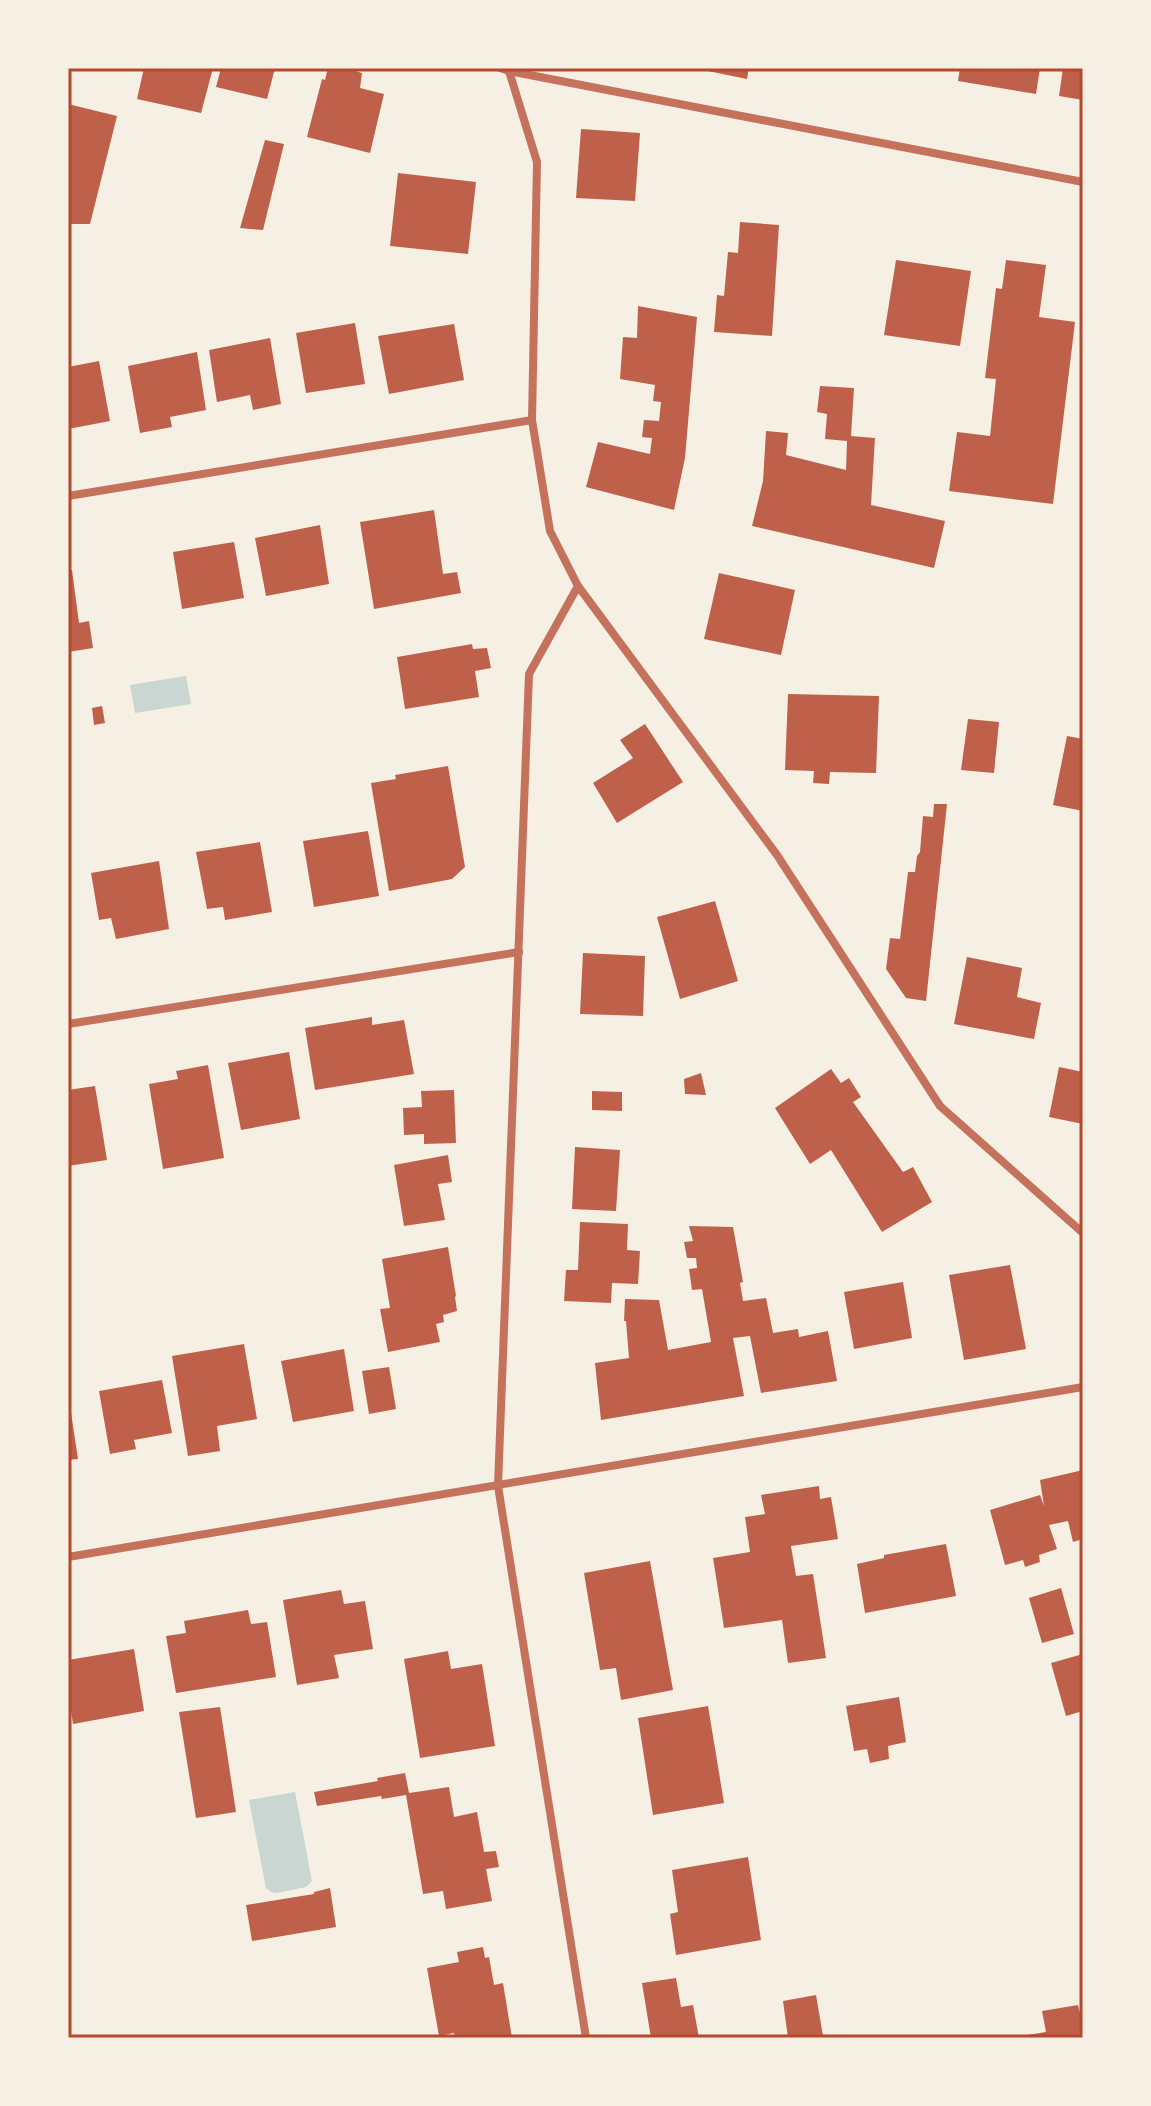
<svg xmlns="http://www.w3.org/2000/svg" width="1151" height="2106" viewBox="0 0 1151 2106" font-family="'Asap Condensed',sans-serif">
<rect width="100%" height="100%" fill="#f6efe4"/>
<g fill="#c9d6d2">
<path d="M186 676 191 704 135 713 130 685Z"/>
<path d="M295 1792 312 1881 306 1887 277 1893 271 1892 266 1888 249 1800Z"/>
</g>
<g fill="#bf614a">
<path d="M144 68H213L201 113 137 99Z"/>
<path d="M221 68H275L267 99 216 87Z"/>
<path d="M328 68H345L362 73 360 88 384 94 370 153 307 137 322 79 325 80Z"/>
<path d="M699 68H749L747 79 698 69Z"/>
<path d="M960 68H1040L1036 94 958 81Z"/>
<path d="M1063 68H1083V100L1059 96Z"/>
<path d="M68 104 117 116 90 224H68Z"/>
<path d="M581 129 640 133 635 201 576 198Z"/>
<path d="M265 140 284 144 263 230 240 228Z"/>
<path d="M398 173 476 182 468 254 390 246Z"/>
<path d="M740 222 779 225 772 336 714 332 717 295 724 296 728 252 738 253Z"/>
<path d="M896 260 971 271 960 346 884 335Z"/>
<path d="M1006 260 1046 265 1039 317 1075 322 1053 504 949 491 957 432 990 436 996 379 985 378 996 288 1002 289Z"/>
<path d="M638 306 697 317 685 458 674 510 586 487 598 442 650 454 652 438 642 437 644 420 659 421 661 402 653 401 655 385 620 379 623 337 637 338Z"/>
<path d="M355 323 365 384 306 393 296 333Z"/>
<path d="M454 324 464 380 389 394 378 336Z"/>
<path d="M270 338 281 404 253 410 250 395 217 402 209 350Z"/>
<path d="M197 352 206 410 170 417 172 427 140 433 128 366Z"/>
<path d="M99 361 110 421 68 429V367Z"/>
<path d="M820 386 854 388 851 436 875 438 871 505 945 521 934 568 752 526 763 481 766 431 788 433 786 455 846 470 847 441 825 439 827 414 817 412Z"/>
<path d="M434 510 443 574 457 572 461 593 374 609 360 522Z"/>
<path d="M320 525 329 584 266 596 255 538Z"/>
<path d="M234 542 244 598 182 609 173 552Z"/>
<path d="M68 570H72L79 623 89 621 93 648 68 652Z"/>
<path d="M719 573 795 590 781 655 704 639Z"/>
<path d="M472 644 473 649 487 648 491 668 475 671 479 697 405 709 397 657Z"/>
<path d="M788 694 879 696 876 773 830 772 829 784 813 783 814 771 785 770Z"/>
<path d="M102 706 105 723 94 725 92 708Z"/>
<path d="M968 719 999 722 994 773 961 770Z"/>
<path d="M645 724 683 782 617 823 593 783 633 758 620 740Z"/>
<path d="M1067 736 1083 739V811L1053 805Z"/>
<path d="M448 766 465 867 452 879 389 891 371 783 396 779 395 775Z"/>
<path d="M934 804H947L926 1001 906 998 886 969 890 938 900 939 908 872H915L917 856 920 852 923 816 933 817Z"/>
<path d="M368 831 379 896 314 907 303 841Z"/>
<path d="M260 842 272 912 225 920 223 907 207 909 196 852Z"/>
<path d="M159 861 169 929 116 939 111 918 99 920 91 873Z"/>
<path d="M715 901 738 981 680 999 657 917Z"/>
<path d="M583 953 645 956 643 1016 580 1014Z"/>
<path d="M967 957 1022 968 1017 997 1041 1003 1034 1039 954 1024Z"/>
<path d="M372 1017V1025L404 1020 414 1074 315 1090 305 1028Z"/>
<path d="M289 1052 300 1119 241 1130 228 1063Z"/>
<path d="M208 1065 224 1158 163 1169 149 1084 178 1079 176 1071Z"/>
<path d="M1059 1067 1083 1072V1124L1049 1117Z"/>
<path d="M831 1069 841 1083 849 1078 861 1097 853 1102 903 1172 913 1167 932 1202 882 1232 831 1150 810 1164 775 1108Z"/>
<path d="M701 1073 706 1095 685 1094 684 1079Z"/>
<path d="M95 1086 107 1160 68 1166V1090Z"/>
<path d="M454 1090 456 1143 424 1144V1134L404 1135 403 1108 422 1107 421 1091Z"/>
<path d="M592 1091 622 1092V1111L592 1110Z"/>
<path d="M575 1147 620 1150 616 1211 572 1209Z"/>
<path d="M448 1155 452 1182 438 1184 445 1220 404 1226 394 1165Z"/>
<path d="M580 1222 628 1224 627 1250 640 1251 638 1284 612 1283 611 1303 564 1301 566 1270H578Z"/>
<path d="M689 1226 733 1227 743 1282 740 1283 743 1301 766 1298 773 1333 798 1329 799 1337 828 1331 837 1381 761 1393 750 1336 733 1338 744 1396 601 1420 595 1363 629 1358 626 1321H624L625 1299 659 1300 668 1350 711 1342 702 1289 692 1290 689 1269 697 1268 696 1258H687L684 1242 693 1241Z"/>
<path d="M448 1247 456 1296 455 1297 457 1311 443 1315 444 1322 436 1324 440 1342 388 1352 380 1309 390 1308 382 1259Z"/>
<path d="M1010 1265 1026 1349 964 1360 949 1275Z"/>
<path d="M903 1282 912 1338 854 1349 844 1292Z"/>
<path d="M244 1344 257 1419 217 1426 220 1451 188 1456 172 1356Z"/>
<path d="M344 1349 354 1411 293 1422 281 1361Z"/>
<path d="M389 1367 396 1409 369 1414 362 1371Z"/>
<path d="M162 1380 172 1433 134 1440 136 1449 110 1454 99 1391Z"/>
<path d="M68 1406H70L78 1459 68 1460Z"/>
<path d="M1083 1470V1539L1073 1542 1068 1521 1049 1525 1057 1549 1039 1555 1040 1562 1025 1567 1023 1560 1005 1565 990 1510 1040 1495 1044 1506 1040 1480Z"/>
<path d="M819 1486 820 1499 831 1497 838 1539 791 1546 796 1576 813 1574 826 1658 788 1663 782 1620 724 1628 713 1558 750 1552 745 1517 765 1514 761 1495Z"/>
<path d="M946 1544 956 1596 865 1613 857 1564 884 1558V1555Z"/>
<path d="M650 1561 673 1690 621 1700 616 1668 600 1670 584 1573Z"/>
<path d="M1061 1588 1074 1634 1042 1643 1029 1598Z"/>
<path d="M341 1590 344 1604 365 1601 373 1649 334 1655 339 1678 297 1685 283 1600Z"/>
<path d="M248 1610 251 1624 267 1622 276 1677 176 1693 166 1636 186 1633 184 1621Z"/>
<path d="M134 1649 144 1711 73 1724 68 1692V1660Z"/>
<path d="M448 1651 451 1669 482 1664 495 1746 420 1758 404 1659Z"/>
<path d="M1083 1654V1711L1066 1716 1051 1663Z"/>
<path d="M899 1697 906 1742 888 1746 889 1759 870 1763 867 1749 854 1751 846 1706Z"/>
<path d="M708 1706 724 1803 653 1815 638 1718Z"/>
<path d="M220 1707 236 1812 196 1818 179 1712Z"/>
<path d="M405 1773 409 1793 449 1787 454 1817 477 1812 484 1852 496 1851 499 1867 486 1869 492 1901 446 1909 443 1891 423 1894 406 1795 382 1799 381 1796 317 1806 314 1792 378 1781 377 1778Z"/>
<path d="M748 1857 761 1940 676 1955 670 1914 678 1912 672 1870Z"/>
<path d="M330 1888 336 1927 252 1941 246 1905 314 1894V1892Z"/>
<path d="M483 1947 485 1958 489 1957 494 1985 503 1983 512 2038H455L454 2033 439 2036 427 1968 459 1962 457 1952Z"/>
<path d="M676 1978 681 2007 693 2005 699 2038H651L642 1983Z"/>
<path d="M816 1995 823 2036 810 2038H788L783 2001Z"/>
<path d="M1078 2005 1083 2026V2038H1021V2036L1046 2032 1042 2011Z"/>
</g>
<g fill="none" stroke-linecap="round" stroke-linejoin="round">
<g stroke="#c5725c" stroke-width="8">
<path d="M500 68 509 71 537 162 532 420 550 531 578 586 777 855 940 1106 1083 1233"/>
<path d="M510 68 509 71 1083 182"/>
<path d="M68 496 532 420"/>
<path d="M578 586 529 674 498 1486 586 2038"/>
<path d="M68 1024 519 952"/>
<path d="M68 1557 1083 1387"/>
</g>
</g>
<rect width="1151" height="2106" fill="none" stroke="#f6efe4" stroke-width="140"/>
<rect x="70" y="70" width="1011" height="1966" fill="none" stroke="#b5482f" stroke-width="3"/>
</svg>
